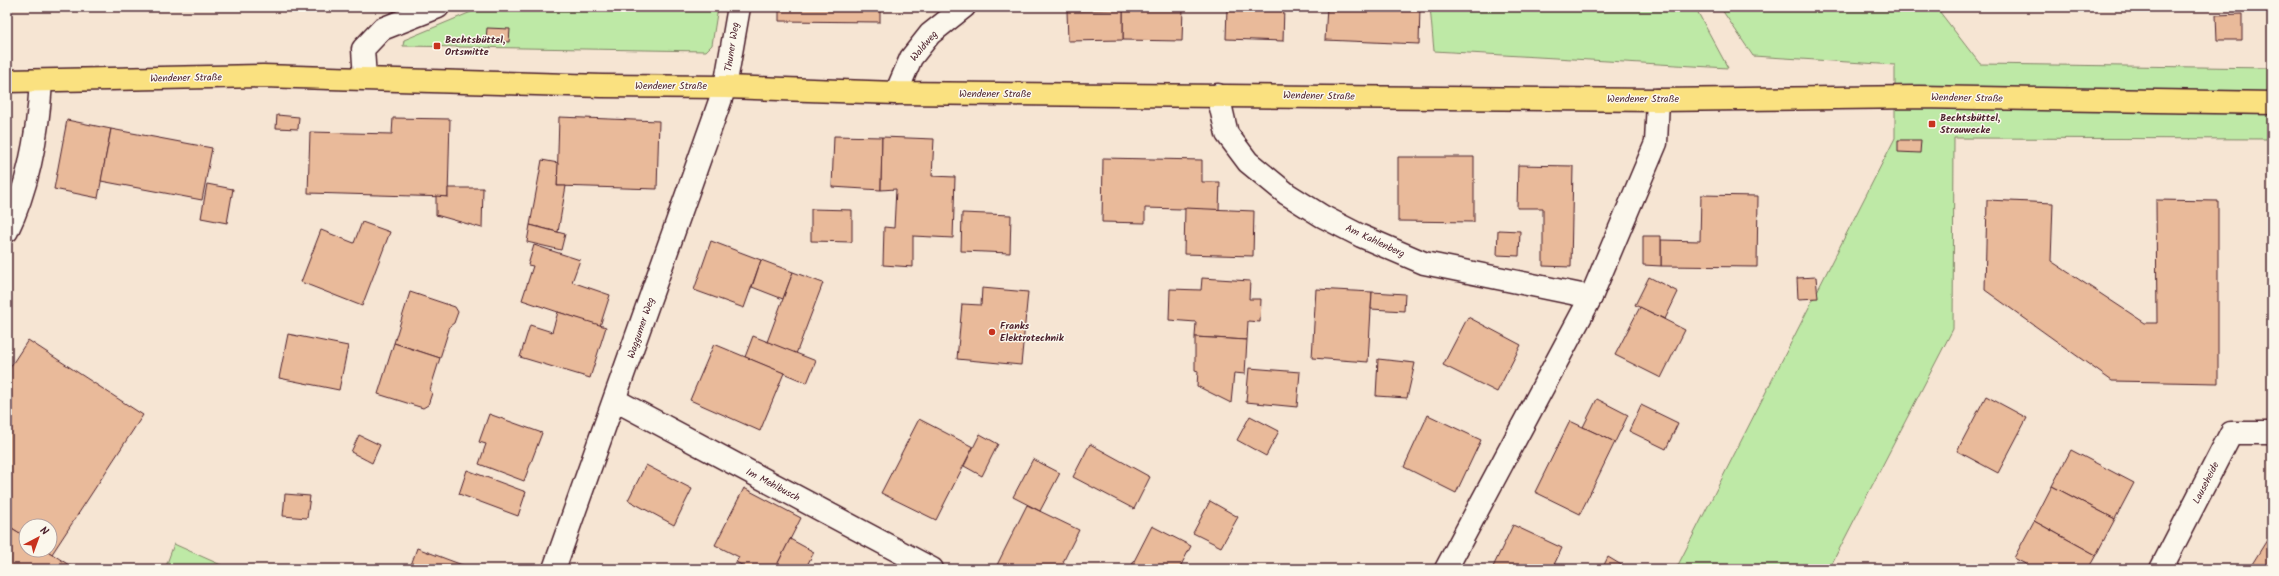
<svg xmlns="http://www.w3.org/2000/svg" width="2279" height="576" viewBox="0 0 2279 576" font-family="Kalam,sans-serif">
<rect width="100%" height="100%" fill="#f6e5d3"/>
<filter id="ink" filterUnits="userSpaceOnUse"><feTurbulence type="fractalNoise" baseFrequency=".025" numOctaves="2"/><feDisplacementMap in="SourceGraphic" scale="8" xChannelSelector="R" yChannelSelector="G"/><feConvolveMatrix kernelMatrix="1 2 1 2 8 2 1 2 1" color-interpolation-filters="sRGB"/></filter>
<g filter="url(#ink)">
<g fill="#bee9a6" stroke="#848468">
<path d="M483 7H718L712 45 706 51 403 46 404 40Z"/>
<path d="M1430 7H1695L1728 68 1434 51Z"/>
<path d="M1720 7H1936L1980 64 2272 68V139L1954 138 1953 329 1829 569H1676L1895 138V65L1753 56Z"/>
<path d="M174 544 230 569H165Z"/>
</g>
<g fill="#e9ba9a" stroke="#4a1f2b">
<path d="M779 7H880V22L779 21Z"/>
<path d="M1123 7H1183L1182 41 1123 40Z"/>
<path d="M1227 7H1284L1283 41 1226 39Z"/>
<path d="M1327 7H1420L1419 44 1325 40Z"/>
<path d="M1123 9V40L1068 41 1067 11Z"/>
<path d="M2242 14V40H2217L2216 15Z"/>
<path d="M487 28 510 29 509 42 486 40Z"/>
<path d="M277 115 299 117 298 129 276 128Z"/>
<path d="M559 117 659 121 657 189 557 186Z"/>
<path d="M393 118 450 119 448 197 308 193 310 132 392 134Z"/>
<path d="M67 120 111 129 98 198 54 189Z"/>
<path d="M111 129 212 148 202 200 101 181Z"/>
<path d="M834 136 882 137 881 190 832 187Z"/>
<path d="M882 137 934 139 932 176 955 177 953 238 913 236V267L883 265 884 227 894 228 896 189 881 190Z"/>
<path d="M1898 140H1921L1920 153 1898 152Z"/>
<path d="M1398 157H1474V222L1398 221Z"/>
<path d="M1103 158 1202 160V182H1220L1219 210 1145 208V223L1102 222Z"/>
<path d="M542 160 558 163 557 186H566L558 232 530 225Z"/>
<path d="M1518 165 1573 166 1571 267 1543 266V208H1517Z"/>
<path d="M207 184 233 189 227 223 201 218Z"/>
<path d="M448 188H483L482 228 436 215V196L448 197Z"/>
<path d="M1701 195 1758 196 1757 267 1661 266V240L1700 241Z"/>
<path d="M1987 200 2053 203 2051 261 2145 323H2157L2156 200 2218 201V383L2112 381 1985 290Z"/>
<path d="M1185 208 1254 211 1253 256 1184 254Z"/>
<path d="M811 209 852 210V242L811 241Z"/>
<path d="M962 213 1011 215 1010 253 961 251Z"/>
<path d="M362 222 390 232 362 306 301 282 321 230 354 243Z"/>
<path d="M530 225 565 234 561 250 527 242Z"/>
<path d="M1498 230 1520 231 1519 256 1497 255Z"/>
<path d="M1643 236H1661V266L1643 265Z"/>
<path d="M711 241 761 260 744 308 694 290Z"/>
<path d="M534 245 580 260 572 282 610 295 600 326 522 300 533 266 528 265Z"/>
<path d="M761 260 793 272 783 299 752 287Z"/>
<path d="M793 272 823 283 796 354 767 342Z"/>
<path d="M1649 277 1678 292 1665 319 1635 305Z"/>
<path d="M1816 277 1818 298 1798 299 1797 278Z"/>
<path d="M1202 278 1250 281 1249 299H1261L1260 322 1248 321 1247 340 1195 337 1196 322 1169 320 1170 289 1201 290Z"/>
<path d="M982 288 1028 292 1021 365 957 359 962 304 981 305Z"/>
<path d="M1316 289 1372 292 1368 362 1312 358Z"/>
<path d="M410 292 455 307 458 312 454 323 450 326 440 358 394 343Z"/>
<path d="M1372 292 1405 294 1404 311 1371 309Z"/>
<path d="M1640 307 1685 330 1661 378 1615 355Z"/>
<path d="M558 312 606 327 590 378 520 357 530 325 552 332Z"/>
<path d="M1468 317 1521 345 1497 392 1443 365Z"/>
<path d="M288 334 348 346 339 390 279 378Z"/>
<path d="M753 336 816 361 807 383 745 357Z"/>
<path d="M1195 337 1247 340 1245 374 1234 373 1231 403 1197 386 1198 371 1195 370Z"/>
<path d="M28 340 143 415 52 554 46 550H50V526H26V537L7 525V372Z"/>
<path d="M394 343 440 358 430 390 432 393 428 405 423 408 378 394Z"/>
<path d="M714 344 784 373 760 431 690 400Z"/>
<path d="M1378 359 1415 363 1407 398 1376 396Z"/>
<path d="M1249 368 1300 372 1297 407 1246 402Z"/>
<path d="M1986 396 2027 418 1998 473 1957 451Z"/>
<path d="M1597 399 1628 415 1615 442 1583 427Z"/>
<path d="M1641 405 1678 423 1666 449 1629 431Z"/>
<path d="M489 414 542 433 524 481 479 464 486 444 479 442Z"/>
<path d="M1428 415 1481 440 1456 493 1404 467Z"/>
<path d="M1250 416 1279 431 1266 456 1237 440Z"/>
<path d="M919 419 973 447 936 520 881 493Z"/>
<path d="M1570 421 1615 442 1580 514 1535 492Z"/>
<path d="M980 434 998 444 982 476 964 466Z"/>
<path d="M359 435 380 445 372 463 351 452Z"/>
<path d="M1090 444 1150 477 1134 509 1073 477Z"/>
<path d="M2071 450 2134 483 2115 519 2052 486Z"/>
<path d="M1033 459 1060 473 1040 511 1013 497Z"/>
<path d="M646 465 692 489 674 525 628 500Z"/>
<path d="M467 470 526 492 518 516 459 494Z"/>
<path d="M2052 486 2115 519 2096 555 2034 521Z"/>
<path d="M744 488 801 518 775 569H749L736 562 739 557 715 545Z"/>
<path d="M285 494 310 496 307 518 283 516Z"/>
<path d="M1210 501 1238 517 1221 547 1193 533Z"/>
<path d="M1027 505 1079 530 1063 562 1068 565 1065 569H995Z"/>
<path d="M2034 521 2096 555 2088 569H2035L2014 558Z"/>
<path d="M7 525 26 537V550H46L75 569H7Z"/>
<path d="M1513 525 1562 548 1552 569H1492Z"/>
<path d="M1152 526 1191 546 1179 569H1130Z"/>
<path d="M790 539 814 552 805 569H775Z"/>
<path d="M2267 540 2272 543V569H2249Z"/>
<path d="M417 548 473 569H405L406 567 410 568Z"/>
<path d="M1608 557 1628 569H1602Z"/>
</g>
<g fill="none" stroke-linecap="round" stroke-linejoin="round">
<defs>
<g id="minor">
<path d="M365 78 363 49 382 29 438 7"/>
<path d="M896 93 911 58 930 34 964 7"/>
<path d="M1218 95 1227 134 1248 162 1287 194 1322 216 1361 236 1424 263 1591 297"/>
<path d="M7 231C29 186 38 132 41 82"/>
<path d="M615 400 932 569"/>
<path d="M554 569 725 87 739 7"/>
<path d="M1446 569 1591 297 1656 143 1658 100"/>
<path d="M2161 569 2231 433H2272"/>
</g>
<path id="major" d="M7 81 263 76 602 86 725 87 896 93 1658 100 1919 97 2272 103"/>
</defs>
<use href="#minor" stroke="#4a1f2b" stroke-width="25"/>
<use href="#major" stroke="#4a1f2b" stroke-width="25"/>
<use href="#minor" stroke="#fbf7ec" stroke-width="22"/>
<use href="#major" stroke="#fae180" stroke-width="22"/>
</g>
</g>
<g fill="#c8321e" stroke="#fbf7ec" stroke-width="1.5">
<rect x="433" y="42" width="8" height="8" rx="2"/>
<rect x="1928" y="120" width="8" height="8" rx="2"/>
<circle cx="992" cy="332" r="4"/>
</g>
<g text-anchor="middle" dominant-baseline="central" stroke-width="3" stroke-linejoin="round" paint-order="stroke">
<g font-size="10" font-weight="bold" fill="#4a1f2b" stroke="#fbf7ec" text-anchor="start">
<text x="445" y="40">Bechtsbüttel,<tspan x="445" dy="12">Ortsmitte</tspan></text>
<text x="1940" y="118">Bechtsbüttel,<tspan x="1940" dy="12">Strauwecke</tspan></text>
<text x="1000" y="326">Franks<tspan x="1000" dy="12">Elektrotechnik</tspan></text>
</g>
<g font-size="10" fill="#4a1f2b" stroke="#fbf7ec">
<text transform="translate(924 46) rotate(-50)">Waldweg</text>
<text transform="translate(732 47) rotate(-81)">Thuner Weg</text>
<text transform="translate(186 78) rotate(-1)">Wendener Straße</text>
<text x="671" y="86">Wendener Straße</text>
<text x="995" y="94">Wendener Straße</text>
<text transform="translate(1319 96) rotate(1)">Wendener Straße</text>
<text transform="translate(1967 98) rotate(1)">Wendener Straße</text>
<text x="1643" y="99">Wendener Straße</text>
<text transform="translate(1375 241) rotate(25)">Am Kahlenberg</text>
<text transform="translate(641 328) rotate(-71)">Waggumer Weg</text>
<text transform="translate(2206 483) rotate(-63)">Lauseheide</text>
<text transform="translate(773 485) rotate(28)">Im Mehlbusch</text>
</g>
</g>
<rect width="2279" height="576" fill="none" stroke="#fbf7ec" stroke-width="24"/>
<rect x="12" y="12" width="2255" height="552" fill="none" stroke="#4a1f2b" stroke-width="1.5" filter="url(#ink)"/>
<g transform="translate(38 538) rotate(41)"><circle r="19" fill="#fbf7ec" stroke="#b4a19f"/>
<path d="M0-3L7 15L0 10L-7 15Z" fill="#c8321e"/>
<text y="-6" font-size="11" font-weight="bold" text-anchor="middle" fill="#4a1f2b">N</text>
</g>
</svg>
